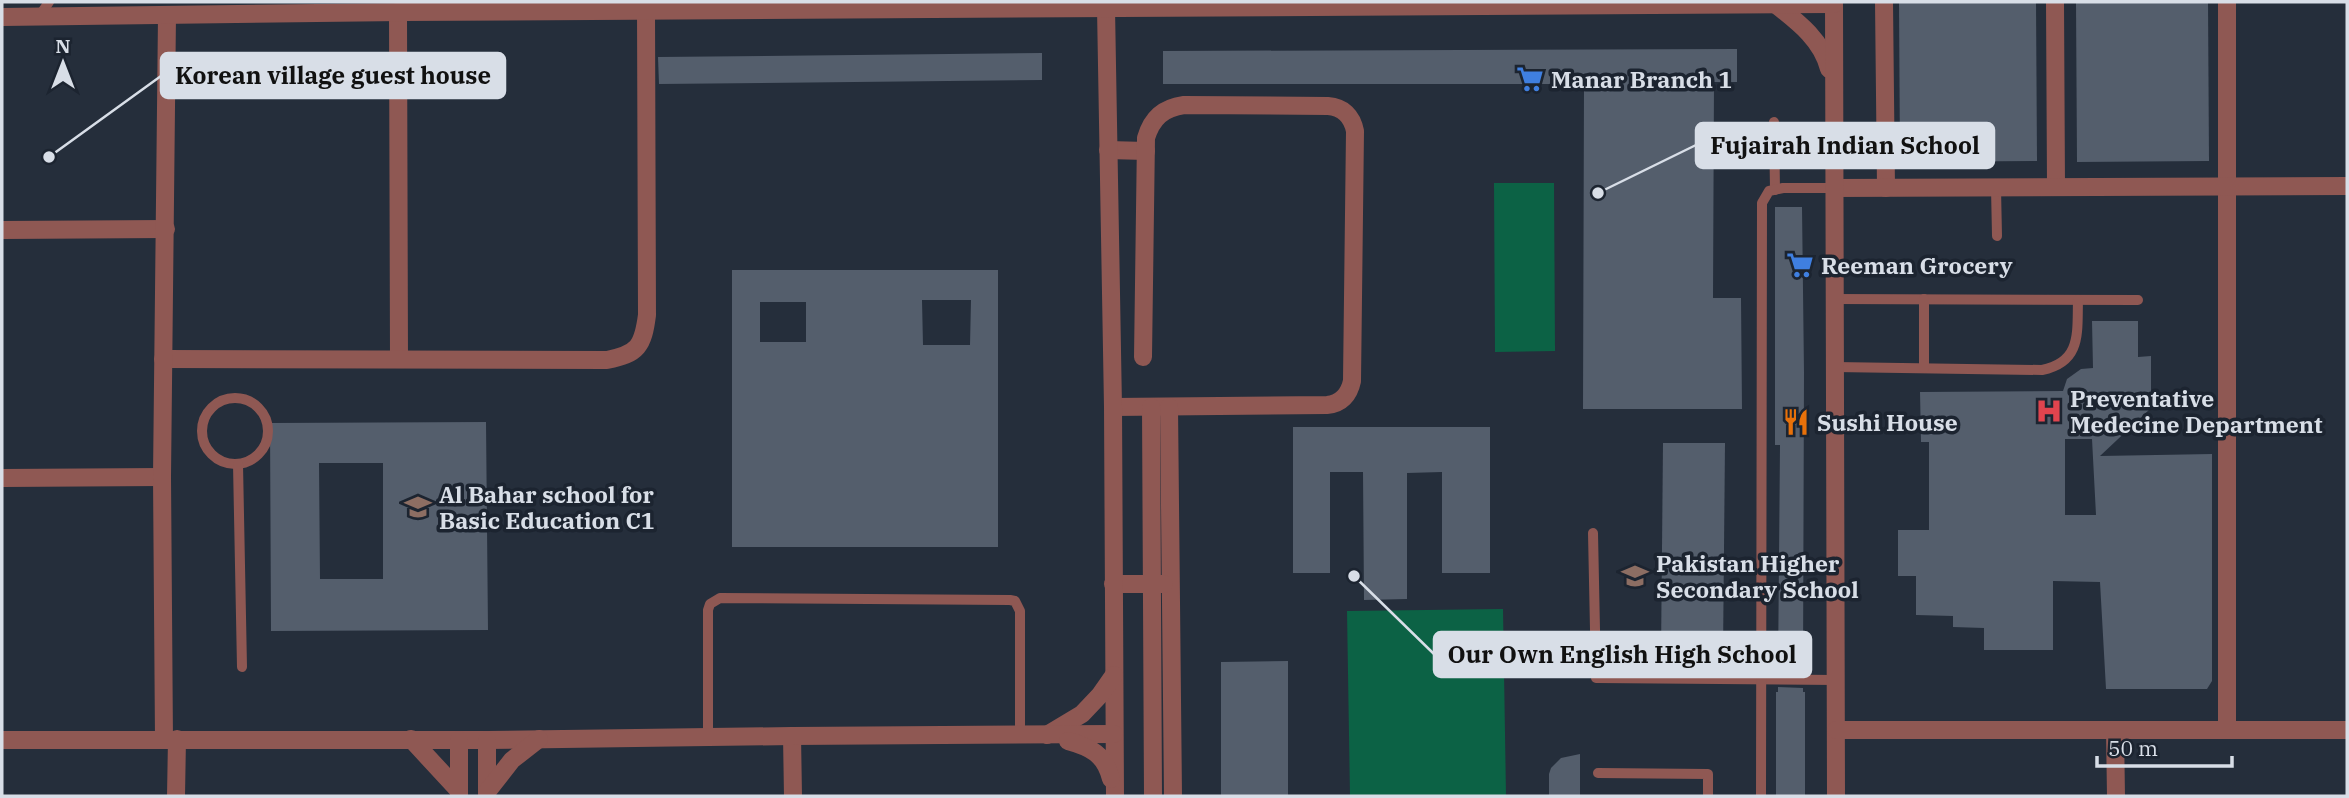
<svg xmlns="http://www.w3.org/2000/svg" width="2349" height="798" viewBox="0 0 2349 798" font-family="'IBM Plex Serif',serif">
<rect width="100%" height="100%" fill="#252e3b"/>
<g fill="#0c6245">
<path d="M1494 183H1554L1555 351 1495 352Z"/>
<path d="M1503 609 1506 796H1350L1347 611Z"/>
</g>
<g fill="#545e6c" fill-rule="evenodd">
<path d="M1899 2H2036L2037 161 1900 162Z"/>
<path d="M2076 2H2208L2209 161 2077 162Z"/>
<path d="M1737 49V82H1714L1713 298H1741L1742 409H1583L1584 84H1163V51Z"/>
<path d="M1042 53V80L659 84 658 57Z"/>
<path d="M1775 207H1802L1804 372 1803 672H1778L1780 445H1775Z"/>
<path d="M732 270H998V547H732ZM922 300H971L970 345H923ZM760 302H806V342H760Z"/>
<path d="M2092 321H2138V357L2151 356V408L2100 456 2212 454V681L2207 689H2106L2100 582 2053 581V650H1984V628L1953 627V616L1916 615V576H1898V530H1929V442H1921L1920 392 2063 391 2067 379 2081 369 2093 368ZM2065 439H2092L2096 515H2065Z"/>
<path d="M486 422 488 630 271 631 270 423ZM319 463H383V579H320Z"/>
<path d="M1293 427H1490V573H1442V472L1407 473V599L1364 600 1363 472H1330V573H1293Z"/>
<path d="M1663 443H1725L1723 654H1661Z"/>
<path d="M1288 661V796H1221V662Z"/>
<path d="M1778 687 1803 688V692H1805V796H1776V692H1778Z"/>
<path d="M1580 754V796H1549V774L1551 768 1561 758Z"/>
</g>
<g fill="none" stroke-linecap="round" stroke-linejoin="round">
<g stroke="#8f5853" stroke-width="10">
<path d="M38 18 49 2"/>
<path d="M1774 122 1775 190"/>
<path d="M1996 188 1997 236"/>
<path d="M1834 299 2138 300"/>
<path d="M1835 367 2042 370C2082 362 2077 332 2078 300"/>
<path d="M1924 368V299"/>
<circle cx="235" cy="431" r="33"/>
<path d="M238 464 242 667"/>
<path d="M1593 533 1596 678 1836 680"/>
<path d="M708 736V610L710 604 720 598 1010 600 1015 601 1020 611V735"/>
<path d="M1598 773 1708 774V796"/>
<path d="M1761 796 1762 203 1769 191 1783 188H1834"/>
</g>
<g stroke="#8f5853" stroke-width="18">
<path d="M1884 2 1886 188"/>
<path d="M2055 2 2056 187"/>
<path d="M2227 2V730"/>
<path d="M398 12 399 359"/>
<path d="M1108 150 1146 151"/>
<path d="M1834 188 2347 186"/>
<path d="M2 230 166 229"/>
<path d="M163 359 607 360C638 354 643 346 647 315L646 10"/>
<path d="M1113 407 1327 405C1341 404 1349 395 1352 381L1355 131C1352 116 1343 107 1328 106L1184 105C1163 108 1152 118 1146 138L1143 357"/>
<path d="M1151 407 1153 796"/>
<path d="M1169 407 1173 796"/>
<path d="M2 478 162 477"/>
<path d="M1113 584H1164"/>
<path d="M2115 730 2116 796"/>
<path d="M792 736 793 796"/>
<path d="M164 740 162 477 167 15"/>
<path d="M176 796 177 739"/>
</g>
<g stroke="#8f5853" stroke-width="18">
<path d="M1778 2 1775 4C1798 22 1822 40 1829 69"/>
<path d="M1834 2 1836 796"/>
<path d="M1106 8 1113 407 1115 796"/>
<path d="M2 17 402 12 1834 4"/>
<path d="M1836 730H2347"/>
<path d="M1047 735 1082 714 1100 695 1114 675"/>
<path d="M411 739 459 791"/>
<path d="M2 740H487L792 736 1114 734"/>
<path d="M459 740V796"/>
<path d="M487 740V796"/>
<path d="M1068 741C1090 747 1105 754 1111 779"/>
<path d="M487 792 512 760 539 739"/>
</g>
</g>
<defs>
<symbol id="supermarket-bare" viewBox="-9 -9 18 18"><path d="M-6-5.5h2.5l.6 2H6L4.5 2H-2.5L-4.4-4H-6ZM-1.5 3.2a1.3 1.3 0 1 0 .1 0ZM3 3.2a1.3 1.3 0 1 0 .1 0Z" fill="#3f7fe0" stroke="#1c2430" stroke-width="2.5" paint-order="stroke"/></symbol>
<symbol id="hospital-bare" viewBox="-9 -9 18 18"><path d="M-5-5h3v3.5h4V-5h3V5h-3V1.5h-4V5h-3Z" fill="#e0444e" stroke="#1c2430" stroke-width="2.5" paint-order="stroke"/></symbol>
<symbol id="restaurant-bare" viewBox="-9 -9 18 18"><path d="M-5-6h1v4h1v-4h1v4h1v-4h1v5L-1.5 .5V6h-2V.5L-5-1ZM5-6V6H3V1.5H1.5Q1.5-4 5-6Z" fill="#e8710a" stroke="#1c2430" stroke-width="2.5" paint-order="stroke"/></symbol>
<symbol id="school-bare" viewBox="-9 -9 18 18"><path d="M0-5L7-2L0 1L-7-2ZM-4 1L0 2.5L4 1V4Q0 6-4 4Z" fill="#8d6e63" stroke="#1c2430" stroke-width="2.5" paint-order="stroke"/></symbol>
</defs>
<g fill-rule="evenodd">
<use href="#supermarket-bare" x="1511" y="60" width="38" height="38"/>
<use href="#supermarket-bare" x="1781" y="246" width="38" height="38"/>
<use href="#hospital-bare" x="2030" y="392" width="38" height="38"/>
<use href="#restaurant-bare" x="1777" y="403" width="38" height="38"/>
<use href="#school-bare" x="399" y="488" width="38" height="38"/>
<use href="#school-bare" x="1616" y="557" width="38" height="38"/>
</g>
<g text-anchor="middle" dominant-baseline="central" stroke-width="7" stroke-linejoin="round" paint-order="stroke">
<g font-size="23" font-weight="bold" fill="#d8dee7" stroke="#1c2430" text-anchor="start">
<text x="1551" y="79">Manar Branch 1</text>
<text x="1821" y="265">Reeman Grocery</text>
<text x="2070" y="398">Preventative<tspan x="2070" dy="26">Medecine Department</tspan></text>
<text x="1817" y="422">Sushi House</text>
<text x="439" y="494">Al Bahar school for<tspan x="439" dy="26">Basic Education C1</tspan></text>
<text x="1656" y="563">Pakistan Higher<tspan x="1656" dy="26">Secondary School</tspan></text>
</g>
</g>
<path fill="none" stroke="#d8dee7" stroke-width="2.5" d="M49 157L161 76M1598 193L1696 145M1354 576L1434 654"/>
<g fill="#d8dee7" stroke="#1c2430" stroke-width="2.5">
<circle cx="49" cy="157" r="7"/>
<circle cx="1598" cy="193" r="7"/>
<circle cx="1354" cy="576" r="7"/>
</g>
<g fill="#d8dee7" stroke="#d8dee7" stroke-width="2.5">
<rect x="161" y="53" width="344" height="45" rx="7"/>
<rect x="1696" y="123" width="298" height="45" rx="7"/>
<rect x="1434" y="632" width="377" height="45" rx="7"/>
</g>
<g font-size="24" text-anchor="middle" font-weight="bold" fill="#111">
<text x="333" y="84">Korean village guest house</text>
<text x="1845" y="154">Fujairah Indian School</text>
<text x="1622" y="663">Our Own English High School</text>
</g>
<rect width="2349" height="798" fill="none" stroke="#d8dee7" stroke-width="7"/>
<g transform="translate(63 63)" stroke="#1c2430" stroke-width="5" paint-order="stroke">
<path d="M0-5L12 26L0 18L-12 26Z" fill="#d8dee7"/>
<text y="-10" font-size="19" font-weight="bold" text-anchor="middle" fill="#d8dee7">N</text>
</g>
<path d="M2097 756v10h135v-10" fill="none" stroke="#d8dee7" stroke-width="3.5"/>
<text x="2108" y="756" font-size="21" fill="#d8dee7" stroke="#1c2430" stroke-width="5" paint-order="stroke">50 m</text>
</svg>
